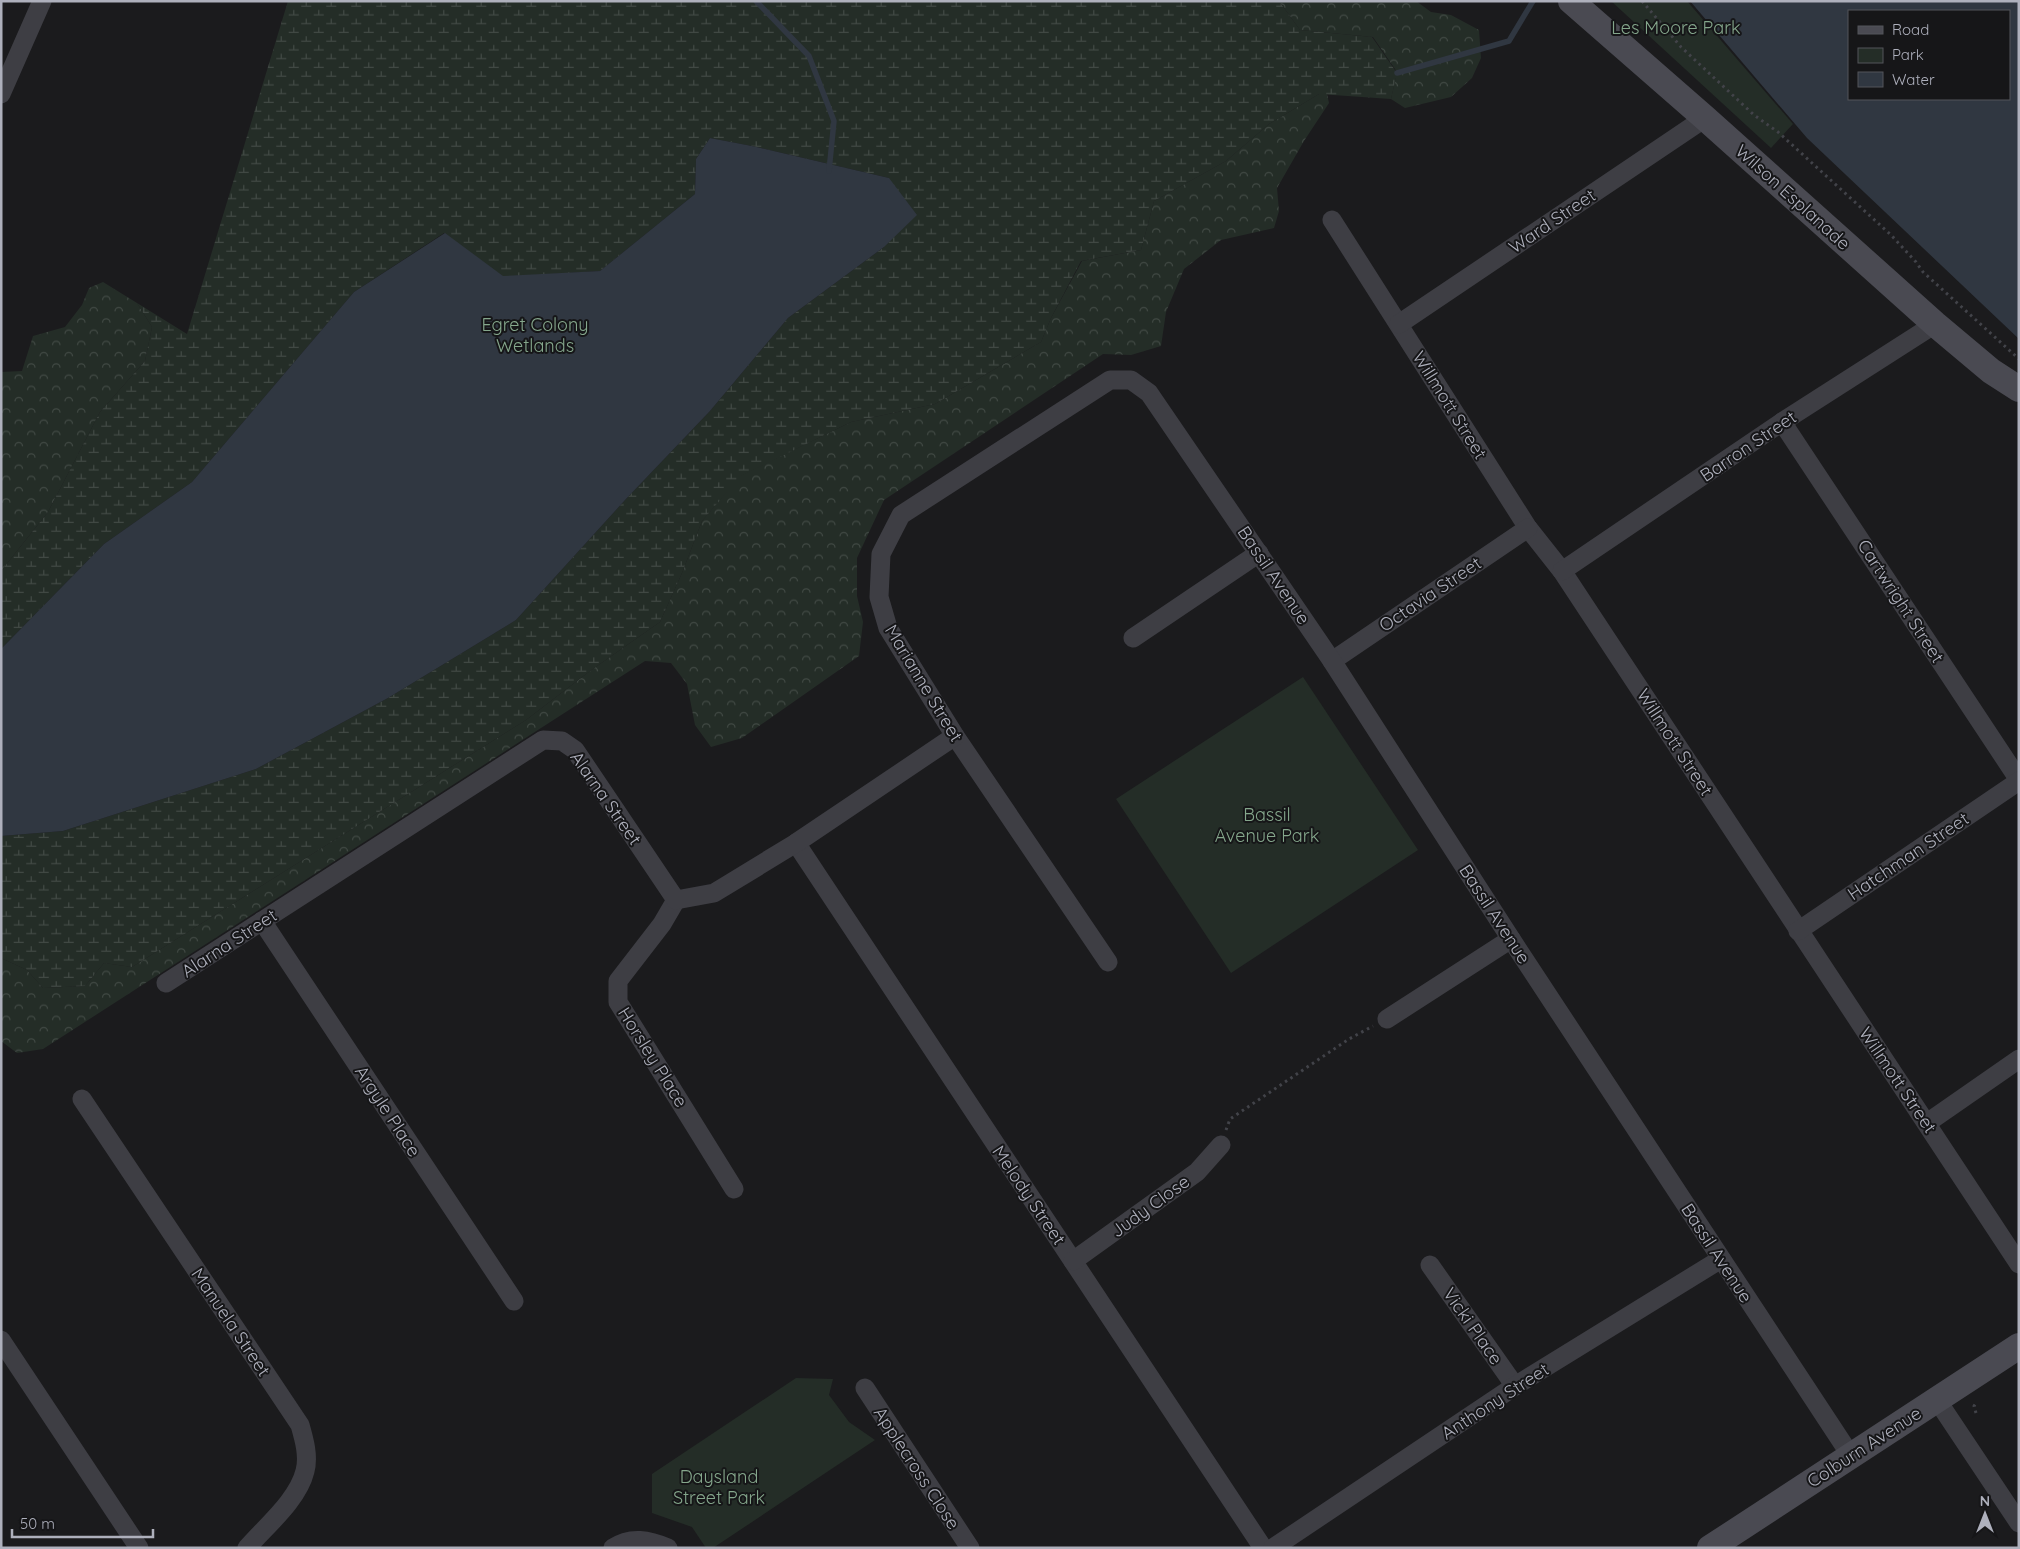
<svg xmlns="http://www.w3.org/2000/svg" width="2020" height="1549" viewBox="0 0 2020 1549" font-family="Quicksand,sans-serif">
<defs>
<pattern id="forest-crowns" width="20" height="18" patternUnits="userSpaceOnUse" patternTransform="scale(1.25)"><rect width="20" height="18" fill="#242d27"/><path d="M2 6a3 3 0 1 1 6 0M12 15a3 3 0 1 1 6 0" fill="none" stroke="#414944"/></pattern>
<pattern id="wetland-marsh" width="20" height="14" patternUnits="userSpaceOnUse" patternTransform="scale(1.25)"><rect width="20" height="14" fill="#242d27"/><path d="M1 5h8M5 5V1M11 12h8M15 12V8" fill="none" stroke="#414944"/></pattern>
</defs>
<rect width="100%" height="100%" fill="#1b1b1d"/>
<g fill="#242d27">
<path d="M1611 1H1687L1793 124 1771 148Z"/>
<path d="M1303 677 1418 850 1231 973 1116 799Z"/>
<path d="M796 1378 833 1379 829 1395 849 1422 875 1440 713 1548H706L692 1527 652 1513V1474Z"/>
</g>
<g fill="url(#forest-crowns)">
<path d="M1279 1H1416L1431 12 1451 15 1479 30 1481 58 1472 78 1451 97 1405 108 1391 99 1397 72 1373 37 1300 30Z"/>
<path d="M1319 94H1327L1329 103 1304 141 1277 188 1279 211 1274 228 1221 240 1184 269 1166 312 1161 346 1131 355 1103 354 884 500 857 558V596L863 622 859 656 742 738 711 747 695 725 687 684 671 663 645 661 43 1049 17 1053 1 1041V958L27 970 43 988 85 986 104 963 132 967 526 720 590 671 660 622 682 573 702 521 740 476 851 422 935 404 1041 342 1051 318 1082 261 1141 250 1154 201 1226 161 1269 124Z"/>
<path d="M103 282 137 303 152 327 145 361 100 412 48 512 1 571V372L22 371 33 336 65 327 82 305 89 288Z"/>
</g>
<path fill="url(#wetland-marsh)" d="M288 1H1279L1300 30 1372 37 1397 73 1391 99 1319 94 1269 124 1226 161 1154 201 1141 250 1081 261 1051 318 1041 342 935 404 851 422 741 476 702 521 682 573 660 622 590 671 526 720 132 967 104 963 85 986 43 988 27 970 1 958V836L63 831 256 769 388 698 516 620 626 499 710 411 788 318 884 247 889 178 752 146 710 138 696 159 695 194 600 271 503 277 444 233 354 292 192 482 104 544 1 649V571L48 512 100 412 145 361 152 327 137 303 187 334Z"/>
<g fill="#303741" fill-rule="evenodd">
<path d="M1690 1H2019V339L1807 138ZM1849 11H2009V99H1849Z"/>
<path d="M710 138 752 146 889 178 917 215 884 247 788 318 710 411 626 499 516 620 388 698 256 769 63 831 1 836V649L104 544 192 482 354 292 445 233 503 276 600 271 695 194 696 159Z"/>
</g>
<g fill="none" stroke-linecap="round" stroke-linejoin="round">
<g stroke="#303741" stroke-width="5.5">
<path d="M756 1 809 56 834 121 829 171"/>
<path d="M1397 73 1509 41 1533 1"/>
</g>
<g stroke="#424349" stroke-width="3" stroke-dasharray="2.5 4" stroke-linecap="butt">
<path d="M1642 1 1681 47 1754 115 1778 132 1891 235 1916 262 1923 272 2019 359"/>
<path d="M1226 1130 1230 1119 1349 1039 1373 1026"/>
<path d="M1976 1413 1974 1406 1977 1402"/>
</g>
<g stroke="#3e3e44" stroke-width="19">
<path d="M1 94 42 1"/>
<path d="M1332 220 1528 528 1562 571 2019 1264"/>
<path d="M1399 324 1705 118"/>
<path d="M1782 422 2019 780"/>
<path d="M1562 571 1782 422 1935 324"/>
<path d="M1133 638 1259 553"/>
<path d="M1332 661 1528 528"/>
<path d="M796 843 1263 1548"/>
<path d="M676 900 662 924 618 981V1002L734 1189"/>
<path d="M262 921 514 1301"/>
<path d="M1798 931 2019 781"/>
<path d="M1108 962 955 736 888 628 879 597 881 554 901 515 1110 380H1131L1149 393 1332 661 1511 939 1851 1456"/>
<path d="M166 983 543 740 562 741 575 750 676 900 714 893 796 843 955 736"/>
<path d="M1387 1019 1511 939"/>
<path d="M82 1099 300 1425C304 1439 309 1456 305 1471 298 1500 266 1526 247 1548"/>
<path d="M1927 1123 2019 1059"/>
<path d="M1073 1261 1197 1172 1221 1145"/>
<path d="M1430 1265 1515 1386"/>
<path d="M1 1340 139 1548"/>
<path d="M865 1388 970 1548"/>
<path d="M1937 1400 2019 1523"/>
<path d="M613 1548C631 1536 649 1540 668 1548"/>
<path d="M1273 1548 1515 1386 1721 1259"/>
</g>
<g stroke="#4a4a52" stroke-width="26">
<path d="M1571 1 1705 118 1935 324 1991 371 2019 389"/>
<path d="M1710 1548 2019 1346"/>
</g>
</g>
<g text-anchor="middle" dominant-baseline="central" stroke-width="4" stroke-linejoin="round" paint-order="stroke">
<g font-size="18" fill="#85a78c" stroke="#161618">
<text x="1676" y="27">Les Moore Park</text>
<text x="535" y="324">Egret Colony<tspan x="535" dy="21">Wetlands</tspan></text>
<text x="1267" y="814">Bassil<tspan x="1267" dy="21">Avenue Park</tspan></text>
<text x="719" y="1476">Daysland<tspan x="719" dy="21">Street Park</tspan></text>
</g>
<g font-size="18" fill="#aeb0bc" stroke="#161618">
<text transform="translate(1793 197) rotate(42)">Wilson Esplanade</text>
<text transform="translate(1552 221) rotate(-34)">Ward Street</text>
<text transform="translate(1450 405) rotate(58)">Willmott Street</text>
<text transform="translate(1748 446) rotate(-34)">Barron Street</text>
<text transform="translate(1274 575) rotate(56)">Bassil Avenue</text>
<text transform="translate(1430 594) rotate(-34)">Octavia Street</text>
<text transform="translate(1901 601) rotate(57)">Cartwright Street</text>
<text transform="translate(924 683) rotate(59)">Marianne Street</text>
<text transform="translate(1675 742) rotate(57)">Willmott Street</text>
<text transform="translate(606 798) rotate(55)">Alarna Street</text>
<text transform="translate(1908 856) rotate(-34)">Hatchman Street</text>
<text transform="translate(1495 914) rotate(57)">Bassil Avenue</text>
<text transform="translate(229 943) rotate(-33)">Alarna Street</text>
<text transform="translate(653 1057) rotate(58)">Horsley Place</text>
<text transform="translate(1898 1080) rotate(56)">Willmott Street</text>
<text transform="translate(388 1111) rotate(57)">Argyle Place</text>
<text transform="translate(1029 1195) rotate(56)">Melody Street</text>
<text transform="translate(1150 1206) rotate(-36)">Judy Close</text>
<text transform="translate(1717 1253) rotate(57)">Bassil Avenue</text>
<text transform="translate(231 1322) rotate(56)">Manuela Street</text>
<text transform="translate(1473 1326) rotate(55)">Vicki Place</text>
<text transform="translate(1495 1401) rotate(-33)">Anthony Street</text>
<text transform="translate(1864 1447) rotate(-33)">Colburn Avenue</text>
<text transform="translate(917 1468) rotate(57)">Applecross Close</text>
</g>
</g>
<rect width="2020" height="1549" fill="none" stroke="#aeb0bc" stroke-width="5"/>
<rect x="1848" y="10" width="162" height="90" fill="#161618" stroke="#53545a"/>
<rect x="1858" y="26" width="25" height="8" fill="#4a4a52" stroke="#53545a"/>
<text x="1892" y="35" font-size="15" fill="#aeb0bc">Road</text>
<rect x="1858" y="48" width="25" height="15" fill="#242d27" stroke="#53545a"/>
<text x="1892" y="60" font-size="15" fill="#aeb0bc">Park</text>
<rect x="1858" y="72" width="25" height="15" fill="#303741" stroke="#53545a"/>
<text x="1892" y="85" font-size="15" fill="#aeb0bc">Water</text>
<g transform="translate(1985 1514)" stroke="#161618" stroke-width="4" paint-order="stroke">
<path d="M0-4L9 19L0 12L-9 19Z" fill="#aeb0bc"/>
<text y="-8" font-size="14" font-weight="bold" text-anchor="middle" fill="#aeb0bc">N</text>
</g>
<path d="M12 1529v8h141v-8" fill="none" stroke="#aeb0bc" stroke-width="2.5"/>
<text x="20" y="1529" font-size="15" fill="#aeb0bc" stroke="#161618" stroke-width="4" paint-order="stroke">50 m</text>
</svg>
